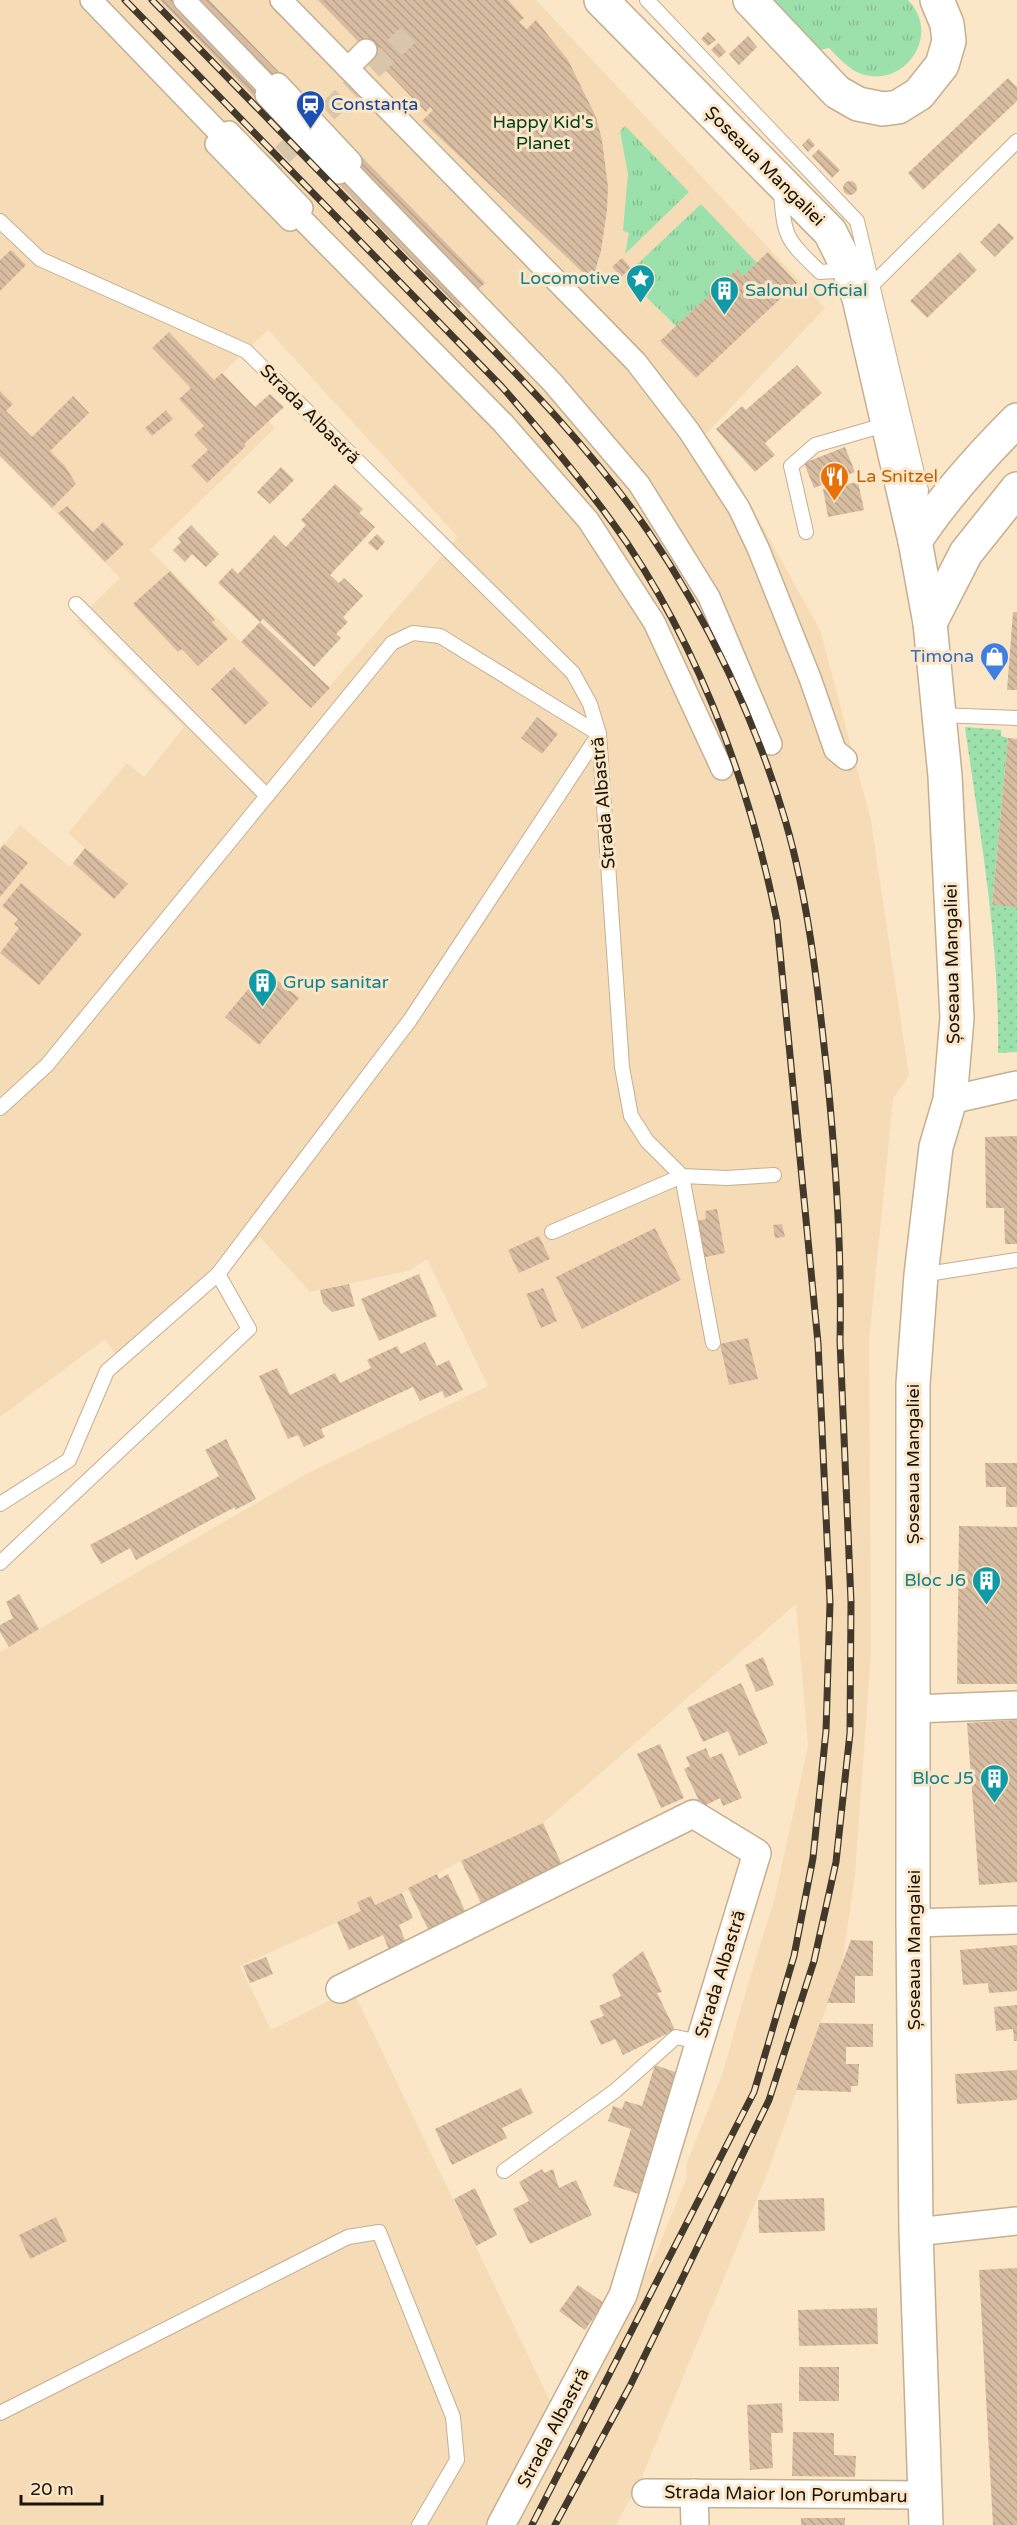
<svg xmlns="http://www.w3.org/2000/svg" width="1017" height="2525" viewBox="0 0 1017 2525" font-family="'Varela Round',sans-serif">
<defs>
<pattern id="grass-tufts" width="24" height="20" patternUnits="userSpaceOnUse" patternTransform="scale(1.5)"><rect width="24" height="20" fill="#9ce0ab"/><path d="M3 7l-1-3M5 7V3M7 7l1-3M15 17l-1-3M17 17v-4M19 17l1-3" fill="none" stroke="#86bf92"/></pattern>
<pattern id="park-dots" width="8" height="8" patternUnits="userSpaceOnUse" patternTransform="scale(1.5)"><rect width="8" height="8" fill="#9ce0ab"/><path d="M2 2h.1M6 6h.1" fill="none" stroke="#86bf92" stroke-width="1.8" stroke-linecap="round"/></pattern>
<pattern id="building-back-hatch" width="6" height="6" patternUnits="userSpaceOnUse" patternTransform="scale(1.5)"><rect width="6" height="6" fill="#d7bca1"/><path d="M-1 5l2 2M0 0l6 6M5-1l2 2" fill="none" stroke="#b8a189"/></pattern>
</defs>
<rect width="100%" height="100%" fill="#fbe6c7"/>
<path fill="#f6dcb6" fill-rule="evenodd" d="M0 0H536L825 308 706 434 729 466 820 630 871 821 909 1076 893 1099 869 1341 871 1652 855 1875 842 1964 767 2174 641 2479 616 2525H0V1652L308 1473 488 1386 427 1259 408 1271 310 1292 260 1237 124 1366 105 1339 0 1417V849L20 825 70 867 85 848 68 833 127 763 144 777 184 727 76 621 120 578 0 456ZM268 330 458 537 311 708 241 642 150 550 275 428 222 373ZM796 1604 808 1746 775 1897 745 1994 722 2075 686 2165 687 2177 654 2258 563 2428 352 1989 271 2030 240 1966 402 1893 461 1861 543 1823Z"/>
<g fill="url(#grass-tufts)">
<path d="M771 0H908C945 38 898 96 853 70 844 64 836 55 829 48L820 50Z"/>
<path d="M625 126 689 192 625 254 629 233 623 231 628 174 620 131Z"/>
<path d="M701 204 757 263 743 276 737 269 676 326 625 276Z"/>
</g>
<path fill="url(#park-dots)" d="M965 727 1001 730V736L1008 738 992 904 1017 907V1052L998 1053C1000 944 980 835 965 727Z"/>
<g fill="url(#building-back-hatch)">
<path d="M160 0H209L485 283 459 308Z"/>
<path d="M318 0H508L524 18 519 22 527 29 536 20 568 60 596 117 602 140 608 187 607 210 601 251 592 281 422 121 433 110 430 107 426 112Z"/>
<path d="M708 32 716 40 708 46 701 39Z"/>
<path d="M748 36 757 47 739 65 729 54Z"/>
<path d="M718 43 726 52 719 58 711 50Z"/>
<path d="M1008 78 1017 87V101L923 190 908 173Z"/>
<path d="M809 138 815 145 808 152 802 145Z"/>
<path d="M819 149 840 170 832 178 812 156Z"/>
<circle cx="850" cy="188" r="7"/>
<path d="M999 223 1014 238 995 257 980 242Z"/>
<path d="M11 250 26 265 0 291V260Z"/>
<path d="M768 252 797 283 696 378 660 341 737 269 743 276Z"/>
<path d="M960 252 977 270 927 318 910 301Z"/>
<path d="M622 258 631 268 621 277 612 267Z"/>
<path d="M169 332 214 380 222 373 255 407 270 394 284 407 244 444 246 446 207 483 191 466 208 450 194 435 204 426 179 399 191 388 152 348Z"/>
<path d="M797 365 822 393 765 443 775 455 755 472 716 429 742 406 746 410Z"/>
<path d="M0 391 13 404 6 411 32 437 73 396 89 413 50 451 65 466 76 484 52 508 0 456Z"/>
<path d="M166 410 173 419 152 436 145 428Z"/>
<path d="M845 447 855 472 814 488 804 463Z"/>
<path d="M281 467 294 480 270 504 257 492Z"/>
<path d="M858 482 864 510 828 517 823 489Z"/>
<path d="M335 484 363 509 359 513 375 527 330 575 339 583 344 578 363 596 343 617 348 622 336 634 341 638 314 667 263 619 260 622 218 583 232 568 238 574 274 535 286 547 306 525 301 520Z"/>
<path d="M67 506 93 532 103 522 124 544 105 562 58 513Z"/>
<path d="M191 525 219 554 206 567 192 554 185 562 173 550 181 542 178 538Z"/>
<path d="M377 534 385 542 377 551 368 543Z"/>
<path d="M170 571 215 620 212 622 228 639 198 666 182 649 178 652 133 604Z"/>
<path d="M1013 612H1017V690H1007Z"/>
<path d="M260 622 330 688 311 708 241 642Z"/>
<path d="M234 667 269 703 245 725 211 689Z"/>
<path d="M537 717 558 734 542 754 521 738Z"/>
<path d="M1008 738 1017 739V907L992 905Z"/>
<path d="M4 844 28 863 0 897V849Z"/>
<path d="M85 848 128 884 114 899 73 863Z"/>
<path d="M21 883 82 934 39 985 0 953 19 928 14 924 18 919 2 906Z"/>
<path d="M264 970 299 998 259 1045 225 1017Z"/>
<path d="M1017 1136V1244H1005L1004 1208H986L985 1137Z"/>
<path d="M717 1209 725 1253 701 1258 695 1221 706 1219 705 1211Z"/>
<path d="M782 1224 785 1237 775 1238 773 1225Z"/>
<path d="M655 1228 681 1280 582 1329 556 1277Z"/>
<path d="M539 1236 550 1259 519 1273 508 1250Z"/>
<path d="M419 1274 437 1316 379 1341 361 1299Z"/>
<path d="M349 1284 355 1306 332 1312 323 1303 320 1290Z"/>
<path d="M543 1288 557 1321 541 1328 526 1294Z"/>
<path d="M748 1338 758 1379 729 1385 720 1344Z"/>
<path d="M425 1342 437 1366 449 1360 463 1390 445 1398 442 1391 420 1401 413 1387 321 1429 325 1437 304 1447 298 1435 288 1439 259 1376 277 1368 290 1395 335 1373 340 1383 371 1368 367 1360 397 1346 401 1354Z"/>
<path d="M226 1439 256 1499 235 1510V1507L136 1560 130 1548 101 1564 90 1545 219 1476 205 1450Z"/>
<path d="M985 1463H1017V1507H1006V1487H986Z"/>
<path d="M959 1526 1017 1527V1684H957Z"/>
<path d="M19 1594 39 1629 9 1647 0 1632V1625L13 1618 6 1602Z"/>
<path d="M763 1657 774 1685 756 1692 745 1665Z"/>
<path d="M741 1683 768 1743 739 1756 728 1731 703 1742 687 1708Z"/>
<path d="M1017 1720V1882L979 1885 967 1723Z"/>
<path d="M660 1744 684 1798 661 1808 637 1754Z"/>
<path d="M706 1748 710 1758 722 1753 742 1798 723 1806 720 1798 702 1807 684 1769 690 1766 686 1757Z"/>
<path d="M543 1823 562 1865 481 1903 461 1861Z"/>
<path d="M437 1874 439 1879 448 1874 467 1915 430 1933 408 1888Z"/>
<path d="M402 1893 413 1918 399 1925 406 1943 389 1950 383 1935 349 1950 337 1922 361 1911 357 1902 371 1896 375 1905Z"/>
<path d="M851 1940 873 1941V1976H855V2003H827Z"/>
<path d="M1017 1945V1991L989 1993 988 1983 963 1985 960 1950Z"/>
<path d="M643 1951 662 1992 657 1993 675 2030 623 2055 615 2039 601 2045 590 2021 604 2016 599 2006 621 1996 612 1975Z"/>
<path d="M266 1957 273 1974 250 1983 243 1966Z"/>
<path d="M1017 2005V2041H1014L1013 2029 996 2031 994 2007Z"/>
<path d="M820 2023 873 2024V2047H846V2064H859L858 2086H851V2092L796 2090Z"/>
<path d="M655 2065 681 2074 642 2195 613 2186 631 2129 608 2121 613 2106 622 2109 625 2101 642 2106Z"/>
<path d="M1017 2070V2100L957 2104 955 2074Z"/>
<path d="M521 2088 533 2113 502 2128 507 2138 452 2165 435 2129Z"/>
<path d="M542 2169 544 2173 553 2169 559 2188 576 2180 592 2215 530 2244 513 2209 529 2201 519 2182Z"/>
<path d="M475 2188 497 2235 476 2246 454 2199Z"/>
<path d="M824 2198 825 2231 759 2233 758 2200Z"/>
<path d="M56 2217 67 2241 30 2259 19 2235Z"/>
<path d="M1017 2268V2525H993L979 2270Z"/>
<path d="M578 2285 604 2303 585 2330 559 2311Z"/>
<path d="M877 2308 878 2344 799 2346 798 2310Z"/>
<rect x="799" y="2367" width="40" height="34"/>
<path d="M782 2403 783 2433H771L773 2468 750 2470 747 2405Z"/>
<path d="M793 2432 834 2433V2455L856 2456 855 2477 792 2476Z"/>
<rect x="801" y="2518" width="44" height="7"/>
</g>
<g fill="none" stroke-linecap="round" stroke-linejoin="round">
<path stroke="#d9c6aa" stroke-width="21" stroke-dasharray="21 10" stroke-linecap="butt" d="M260 176 408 35"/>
<defs>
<g id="service">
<path d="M647 0 857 221 921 490 919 509"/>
<path d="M781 190C784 238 786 239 820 272L849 270"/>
<path d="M0 221 40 259 246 351 573 673 590 704 599 734 622 1067 631 1116 647 1141 682 1176 727 1178 774 1175"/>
<path d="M869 288 1017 141"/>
<path d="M806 532 791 466 815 445 888 424"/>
<path d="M76 604 267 796"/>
<path d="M939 715 1017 718"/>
<path d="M0 1108 47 1065 392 643 413 633 440 636 599 734"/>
<path d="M552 1232 682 1176 713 1343"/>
<path d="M921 1275 1017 1260"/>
<path d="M0 1504 69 1460 107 1371 218 1274 410 1020 599 734"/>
<path d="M0 1563 249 1329 218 1274"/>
<path d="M504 2171 615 2091 676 2037 699 2042"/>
<path d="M0 2413 348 2237 379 2232 453 2417 457 2460 419 2525"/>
</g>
<g id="pedestrian">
<path d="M91 0 227 141"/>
<path d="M184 0 276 95"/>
<path d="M281 0 636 362 689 431 739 508 758 548 810 678 835 750 846 759"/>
<path d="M348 68 366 50"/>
<path d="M278 84 351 162 339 173 266 95Z"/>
<path d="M229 132 302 208 290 220 216 144Z"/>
<path d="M343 165 552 382 639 484 709 597 771 744"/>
<path d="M294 211 503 423 588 520 654 622 722 769"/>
</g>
<g id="minor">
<path d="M950 1100 1017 1085"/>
<path d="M913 1709 1017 1705"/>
<path d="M913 1923 1017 1920"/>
<path d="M340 1989 693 1814 757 1853 623 2295 501 2525"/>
<path d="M916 2232 1017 2221"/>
<path d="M646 2493 925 2495"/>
<path d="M694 2493 695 2525"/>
</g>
<g id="tertiary">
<path d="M601 0 830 232 849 270 859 298 915 541 930 623 945 776 957 1018 950 1100 936 1147 921 1275 913 1384V1923L916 2232 926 2525"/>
<path d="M750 0 837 92 858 104 883 109 898 107 919 94 942 65 949 41 947 24 937 0"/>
<path d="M915 541C945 496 979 458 1017 420"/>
<path d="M930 623 966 553 1017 489"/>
</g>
</defs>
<use href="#service" stroke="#c4af91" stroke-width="16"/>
<use href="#pedestrian" stroke="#c4af91" stroke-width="24"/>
<use href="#minor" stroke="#c4af91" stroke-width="30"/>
<use href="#tertiary" stroke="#c4af91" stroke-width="36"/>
<use href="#service" stroke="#fff" stroke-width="14"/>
<use href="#pedestrian" stroke="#fff" stroke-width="21"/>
<use href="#minor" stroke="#fff" stroke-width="27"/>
<use href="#tertiary" stroke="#fff" stroke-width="33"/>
<defs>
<g id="rail">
<path d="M125 0 502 387C546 437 589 488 627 543 703 657 750 788 777 921L818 1343 830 1602 826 1731 813 1858 794 1956 754 2092 532 2525"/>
<path d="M152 0C244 94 336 189 428 283 505 362 585 440 648 531 708 619 756 721 786 823 809 903 818 990 827 1073 836 1162 842 1251 840 1341L851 1602 850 1733 836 1862 814 1961 769 2100 630 2386 555 2525"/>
</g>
</defs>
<use href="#rail" stroke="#42392a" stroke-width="7"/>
<use href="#rail" stroke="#fbe6c7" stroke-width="4.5" stroke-dasharray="14" stroke-linecap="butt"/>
</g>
<defs>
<symbol id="station-pin" viewBox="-11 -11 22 30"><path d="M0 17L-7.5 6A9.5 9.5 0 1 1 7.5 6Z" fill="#1a4fb4" stroke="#fbe6c7"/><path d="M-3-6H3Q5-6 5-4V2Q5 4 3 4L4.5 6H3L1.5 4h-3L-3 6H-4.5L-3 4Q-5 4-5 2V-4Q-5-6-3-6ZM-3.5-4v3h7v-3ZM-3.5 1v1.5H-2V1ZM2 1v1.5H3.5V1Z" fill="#fff"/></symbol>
<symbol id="sight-pin" viewBox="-11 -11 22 30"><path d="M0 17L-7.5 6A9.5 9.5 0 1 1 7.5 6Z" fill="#0f9aa8" stroke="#fbe6c7"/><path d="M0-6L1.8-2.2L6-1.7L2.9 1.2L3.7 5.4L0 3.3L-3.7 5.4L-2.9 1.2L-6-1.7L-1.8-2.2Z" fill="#fff"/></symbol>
<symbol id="building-pin" viewBox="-11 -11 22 30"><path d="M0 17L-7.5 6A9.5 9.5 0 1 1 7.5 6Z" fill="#0f9aa8" stroke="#fbe6c7"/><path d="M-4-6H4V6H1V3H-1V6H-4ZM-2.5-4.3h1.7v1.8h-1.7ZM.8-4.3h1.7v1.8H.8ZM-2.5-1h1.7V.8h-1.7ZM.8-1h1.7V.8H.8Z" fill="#fff"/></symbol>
<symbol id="restaurant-pin" viewBox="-11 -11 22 30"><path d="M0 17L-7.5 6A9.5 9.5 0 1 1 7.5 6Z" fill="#e8710a" stroke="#fbe6c7"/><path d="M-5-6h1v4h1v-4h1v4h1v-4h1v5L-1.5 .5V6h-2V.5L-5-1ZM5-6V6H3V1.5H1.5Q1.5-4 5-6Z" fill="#fff"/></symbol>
<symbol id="shop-pin" viewBox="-11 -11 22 30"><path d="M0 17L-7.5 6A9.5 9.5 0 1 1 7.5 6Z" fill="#3f7fe0" stroke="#fbe6c7"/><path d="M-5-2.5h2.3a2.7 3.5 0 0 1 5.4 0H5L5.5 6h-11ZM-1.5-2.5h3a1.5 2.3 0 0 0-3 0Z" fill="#fff"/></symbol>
</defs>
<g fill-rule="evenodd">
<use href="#station-pin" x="294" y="88" width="33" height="45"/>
<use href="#sight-pin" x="624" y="262" width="33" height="45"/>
<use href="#building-pin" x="708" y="274" width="33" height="45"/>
<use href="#restaurant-pin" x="818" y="460" width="33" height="45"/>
<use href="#shop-pin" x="978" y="640" width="33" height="45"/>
<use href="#building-pin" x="246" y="966" width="33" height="45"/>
<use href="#building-pin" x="970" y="1564" width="33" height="45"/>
<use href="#building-pin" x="978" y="1762" width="33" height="45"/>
</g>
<g text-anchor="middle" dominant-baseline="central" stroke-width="6" stroke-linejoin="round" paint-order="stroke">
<g font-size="18" fill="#164399" stroke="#fbe6c7" text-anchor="start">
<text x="331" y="104">Constanța</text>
</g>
<g font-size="18" fill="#013e1a" stroke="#fbe6c7">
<text x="543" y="122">Happy Kid's<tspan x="543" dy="21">Planet</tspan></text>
</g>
<g font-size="18" fill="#1a1308" stroke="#fbe6c7">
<text transform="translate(765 166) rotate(45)">Șoseaua Mangaliei</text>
<text transform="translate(310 414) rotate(45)">Strada Albastră</text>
<text transform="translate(603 803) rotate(-95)">Strada Albastră</text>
<text transform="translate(952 964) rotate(-91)">Șoseaua Mangaliei</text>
<text transform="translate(913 1464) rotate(-90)">Șoseaua Mangaliei</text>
<text transform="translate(914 1950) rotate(-90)">Șoseaua Mangaliei</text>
<text transform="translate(720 1974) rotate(-73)">Strada Albastră</text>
<text transform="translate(553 2428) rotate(-62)">Strada Albastră</text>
<text transform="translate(786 2494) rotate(1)">Strada Maior Ion Porumbaru</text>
</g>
<g font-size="18" fill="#0d838f" stroke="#fbe6c7" text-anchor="end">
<text x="620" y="278">Locomotive</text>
<text x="745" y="290" text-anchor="start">Salonul Oficial</text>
<text x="283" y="982" text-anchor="start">Grup sanitar</text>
<text x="966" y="1580">Bloc J6</text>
<text x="974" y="1778">Bloc J5</text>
</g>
<g font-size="18" fill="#c56008" stroke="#fbe6c7" text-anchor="start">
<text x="856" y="476">La Snitzel</text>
</g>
<g font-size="18" fill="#366cbe" stroke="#fbe6c7" text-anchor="end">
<text x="974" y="656">Timona</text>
</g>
</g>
<path d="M21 2495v9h81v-9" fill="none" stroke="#1a1308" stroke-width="3"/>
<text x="30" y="2495" font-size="18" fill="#1a1308" stroke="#fbe6c7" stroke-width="4.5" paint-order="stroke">20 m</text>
</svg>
